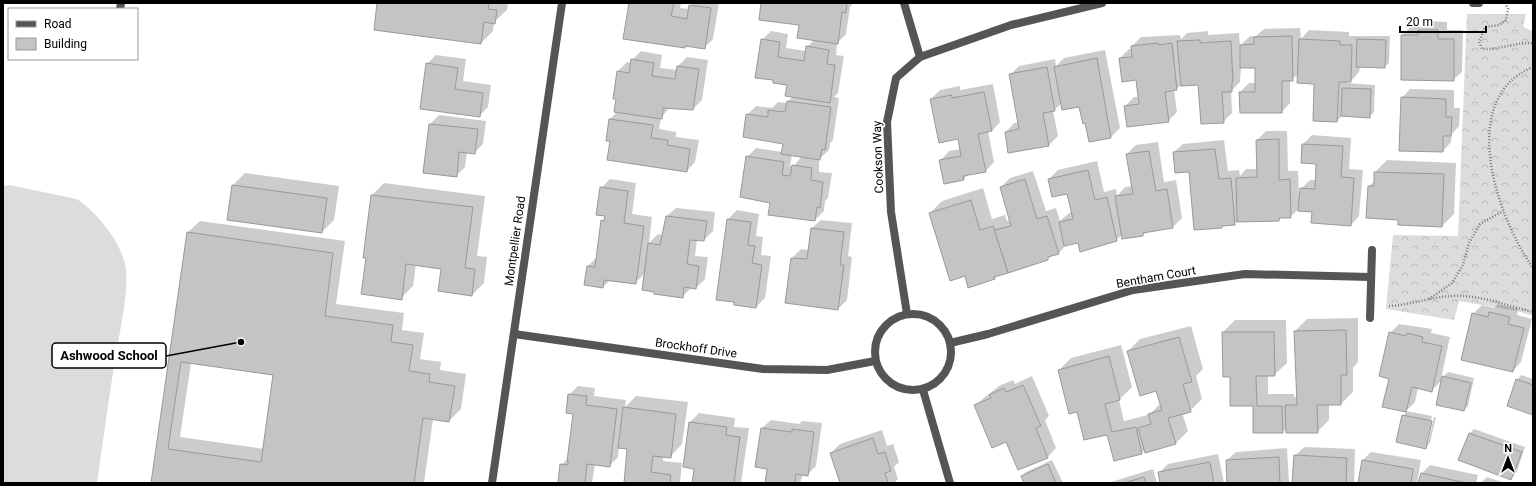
<svg xmlns="http://www.w3.org/2000/svg" width="1536" height="486" viewBox="0 0 1536 486" font-family="Roboto,sans-serif">
<defs>
<pattern id="forest-crowns" width="20" height="18" patternUnits="userSpaceOnUse"><rect width="20" height="18" fill="#dcdcdc"/><path d="M2 6a3 3 0 1 1 6 0M12 15a3 3 0 1 1 6 0" fill="none" stroke="#bbb"/></pattern>
</defs>
<rect width="100%" height="100%" fill="#fff"/>
<path fill="url(#forest-crowns)" d="M1467 14H1526L1523 27 1533 31V316L1517 311 1459 301 1454 320 1386 309 1393 235 1458 236Z"/>
<path fill="#dcdcdc" d="M9 185 77 199C98 214 119 239 125 264 130 288 120 329 116 354 109 397 103 440 97 483H3V186Z"/>
<g fill="#0003" fill-rule="evenodd">
<path d="M378 3H508L507 10 494 22 493 31 481 43Z"/>
<path d="M630 3H681L680 8 690 9 693 3H719L713 39 704 48 687 45 685 47Z"/>
<path d="M762 3H854L850 7 846 34 837 43 836 55 844 56 838 93 834 97 839 98 833 140 830 143 829 150 819 159V172L832 173 828 198 825 201 824 211 815 220 771 202 747 157 756 148 783 152 784 144 747 115 756 106 772 108 778 102 787 103 793 96 788 84 762 40 771 31 788 34 786 48 806 51 807 47 814 40 800 25ZM792 155 802 156 793 167 790 166Z"/>
<path d="M1427 21 1447 22V30H1463L1462 72 1453 80 1402 35 1411 27H1422Z"/>
<path d="M1300 28 1301 39 1309 30 1349 32V36H1390L1389 63 1384 67H1360L1359 72 1351 81H1347V83L1375 85 1374 112 1369 117 1343 115 1337 121 1315 83 1299 74 1290 80V103L1282 112 1240 92 1249 83H1256V67H1241L1240 82 1231 91 1232 113 1223 122 1199 84 1182 85 1174 90 1177 112 1168 121 1125 106 1134 97H1139L1136 79 1120 58 1129 49H1132V46L1141 37 1180 35 1181 39 1187 33 1208 31V35L1239 33 1240 46 1250 36H1256L1264 29Z"/>
<path d="M1105 50 1120 128 1111 137 1080 106 1062 103 1053 111 1058 136 1049 145 1006 132 1014 123H1019L1010 75 1019 66 1055 59 1056 66 1064 58Z"/>
<path d="M641 51 662 55 660 68 677 70 678 66 687 57 708 60 702 100 693 109 670 107 661 118 659 129 676 132V137L699 140 695 162 687 171 607 140 610 119 618 111V71L627 62 631 63 632 60Z"/>
<path d="M436 55 466 59 463 81 491 85 488 107 479 116 427 64Z"/>
<path d="M993 84 1000 122 992 131H988L994 162 986 171 968 174 964 179 941 160 949 151 961 149 959 138 931 99 940 90 960 86V90Z"/>
<path d="M1410 89 1454 90V108H1460L1459 126 1452 134 1451 142 1443 151 1402 98Z"/>
<path d="M439 115 486 121 483 144 474 153 467 152 465 167 456 176 430 124Z"/>
<path d="M1266 131H1287L1288 171H1298L1299 196H1300L1301 189 1310 180H1316L1317 163 1303 144 1312 135 1351 138 1349 169 1363 170 1359 216 1351 225 1300 208 1290 217H1281L1279 220 1238 221 1234 224 1224 225 1222 227 1189 171 1174 152 1183 144 1224 140 1228 171 1239 170 1240 176 1246 169H1258L1257 140Z"/>
<path d="M1158 142 1164 182 1176 180 1182 218 1173 227 1147 231 1143 235 1123 234 1116 240 1078 242 1067 244 1059 253 1052 255 1048 259 998 275 994 279 965 275 930 213 942 201 983 188 992 219 1005 215 1007 221 1010 220 1001 187 1010 178 1033 171 1046 211 1056 208 1060 221 1069 213 1072 212 1068 193 1049 179 1058 170 1097 161 1104 192 1116 189 1117 196 1125 187 1132 186 1127 154 1136 145Z"/>
<path d="M1387 160 1456 163 1454 214 1442 226 1399 219 1369 186 1375 181V172Z"/>
<path d="M245 173 339 186 334 220 322 232 233 185Z"/>
<path d="M610 179 636 183 632 214 652 217 649 243 658 234 663 235 667 216 676 208 715 212 713 231 704 240H697L695 256 708 257 705 279 696 288H691L682 297 645 273 635 283 610 280 603 287 588 266 597 257 602 221 606 217 601 188Z"/>
<path d="M384 183 485 196 477 256 487 257 484 283 472 295 442 268 416 264 413 286 401 298 367 257H364L372 195Z"/>
<path d="M737 210 759 214 756 236 763 237 761 255 771 256 765 298 756 307 728 219Z"/>
<path d="M821 220 852 223 848 256 852 257 847 300 838 309 787 302 792 258 801 249 809 250 812 228Z"/>
<path d="M200 221 345 241 336 304 404 313 402 330 424 333 420 359 441 362 440 370 466 374 461 409 449 421 433 419 424 483H152L187 233ZM191 363 274 375 264 449 180 437Z"/>
<path d="M1498 304 1518 309 1517 315 1532 319 1521 362 1513 371 1473 314 1482 305 1494 308Z"/>
<path d="M1358 318V362L1353 368V392L1341 404H1329V420L1317 432 1287 428 1282 432 1254 405 1231 376 1223 332 1235 320H1286L1287 363 1274 375H1268V394H1294V398L1297 395 1295 331 1307 319Z"/>
<path d="M1399 324 1432 329 1431 333 1450 337 1441 379 1448 372 1474 378 1468 406 1464 410 1443 379 1431 391 1418 388 1415 402 1406 411 1432 416 1426 444H1428L1434 417H1436L1430 443 1426 447 1403 416 1407 411 1384 406 1390 378V333Z"/>
<path d="M1191 326 1203 369 1196 376 1202 399 1190 411 1182 413 1188 431 1176 443 1145 449 1142 453 1114 460 1108 433 1078 411 1059 370 1071 358 1121 345 1132 387 1119 400 1124 421 1148 415V419L1150 414 1161 403 1157 390 1128 351 1140 339Z"/>
<path d="M1521 375 1533 379V414L1517 380Z"/>
<path d="M1032 376 1049 416 1045 420 1056 448 1048 457 1018 469 1006 441 975 405 999 386 1013 380 1015 384Z"/>
<path d="M578 386 595 388 594 396 626 400 625 407 636 396 688 402 682 444 670 457 663 456V461L682 463 680 483H625L628 449 619 447 618 457 609 466 595 464 592 483H559L561 465 568 458 574 413 569 395Z"/>
<path d="M699 413 735 418 734 427 749 428 741 483H693L695 468 690 422Z"/>
<path d="M771 420 799 424 802 421 822 423 816 466 807 475 803 474 800 483H766L768 468 762 428Z"/>
<path d="M1474 429 1525 447 1516 474 1511 478 1459 459 1470 433Z"/>
<path d="M882 430 887 446 893 444 899 462 894 467 898 479 894 483H841L831 453 840 444Z"/>
<path d="M1304 447 1355 449 1354 483H1293L1295 456Z"/>
<path d="M1287 448 1289 483H1228L1227 460 1236 452Z"/>
<path d="M1371 452 1421 460 1417 483H1359L1362 461Z"/>
<path d="M1218 454 1224 483H1161L1159 473 1168 464Z"/>
<path d="M1052 460 1063 483H1025L1022 476 1026 472Z"/>
<path d="M1430 465 1478 475 1476 483H1419L1422 473Z"/>
<path d="M1153 469 1157 483H1108Z"/>
<path d="M1487 477 1505 483H1481Z"/>
</g>
<g fill="#c4c4c4" stroke="#999" fill-rule="evenodd">
<path d="M377 3H489L488 9 497 10 495 24 484 22 481 44 374 30Z"/>
<path d="M629 3H674L671 16 687 19 689 5 711 8 705 49 685 46V48L623 39Z"/>
<path d="M761 3H847L846 13 842 12 838 44 797 38 799 25 759 20Z"/>
<path d="M1418 30H1438V39H1454V81L1401 80V35H1418Z"/>
<path d="M1292 36 1293 81H1282V113H1240L1239 92H1255V68H1240V45L1254 44V37Z"/>
<path d="M761 39 780 42 778 57 804 61 806 46 829 50 827 64 835 65 830 103 785 96 787 85 773 83V80L755 78Z"/>
<path d="M1299 39 1340 41V45H1352L1351 82H1339L1337 122 1313 121 1314 84 1297 83Z"/>
<path d="M1357 39 1386 40 1385 68 1356 67Z"/>
<path d="M1200 40V43L1231 41 1233 82H1232V92H1222L1224 123 1201 124 1198 85 1181 86 1177 41Z"/>
<path d="M1158 43 1159 45 1172 43 1177 90 1165 92 1169 122 1127 127 1124 106 1139 104 1136 80 1122 82 1119 58 1132 57 1131 46Z"/>
<path d="M1097 58 1111 138 1089 142 1085 123 1083 124 1079 107 1062 110 1054 67Z"/>
<path d="M631 59 654 63 652 76 675 79 677 66 699 69 693 110 663 108 662 119 614 112 616 99H613L617 71 629 73Z"/>
<path d="M426 63 458 68 455 89 483 93 480 117 420 109Z"/>
<path d="M1047 67 1055 111 1043 113 1049 146 1008 153 1005 132 1019 129 1009 74Z"/>
<path d="M1342 88 1371 89 1370 118 1341 116Z"/>
<path d="M984 92 992 131 978 134 986 172 963 176 964 180 944 184 939 160 961 156 958 139 939 143 930 99 952 95V98Z"/>
<path d="M1401 97 1446 99V117H1452L1451 136H1443V152L1399 151Z"/>
<path d="M787 101 831 107 825 150 822 149 820 160 781 154 783 144 743 137 746 114 768 117V110L785 112Z"/>
<path d="M609 119 653 125 651 138 668 140 667 145 690 149 687 172 607 160 610 141H606Z"/>
<path d="M429 124 478 129 475 154 459 152 457 177 423 173Z"/>
<path d="M1279 139V180L1290 179 1291 218H1279V221L1237 222 1236 178 1257 177 1256 140Z"/>
<path d="M1302 144 1343 146 1341 177 1354 178 1351 226 1311 223 1312 212 1298 211 1300 188 1315 189 1316 164 1301 163Z"/>
<path d="M1215 149 1219 179 1231 178 1235 225 1222 226V228L1194 230 1189 172 1175 173 1173 152Z"/>
<path d="M1149 151 1156 191 1167 189 1173 228 1143 233V236L1122 239 1115 196 1133 194 1126 154Z"/>
<path d="M746 156 784 162 782 175 790 176 792 165 812 168 811 180 823 182 820 208 817 207 815 221 768 215 770 203 740 197Z"/>
<path d="M1088 170 1095 200 1107 197 1117 241 1080 252 1078 243 1064 246 1059 222 1073 219 1067 194 1052 197 1048 179Z"/>
<path d="M1374 172 1444 174 1442 227 1398 225V220L1366 218 1368 186H1374Z"/>
<path d="M1025 179 1037 219 1047 216 1059 254 1048 257V260L1008 273 994 230 1011 226 1000 187Z"/>
<path d="M232 185 327 198 322 233 227 220Z"/>
<path d="M600 187 628 191 624 223 644 226 636 284 604 280 603 288 584 285 587 266 595 267 601 220 604 221 605 216 596 215Z"/>
<path d="M371 195 473 207 465 268 475 269 472 296 438 291 441 269 406 264 402 300 361 294 366 258H363Z"/>
<path d="M971 200 980 230 993 226 1008 273 994 277 995 279 968 288 965 276 950 281 929 213Z"/>
<path d="M666 216 707 221 704 241 690 240 687 264 699 266 696 289 684 287 683 298 654 294V292L642 290 648 243 660 245Z"/>
<path d="M727 219 751 222 748 245 755 246 752 263 762 265 756 308 734 305V302L716 300Z"/>
<path d="M811 228 844 232 840 265H844L838 310 785 303 791 258 807 259Z"/>
<path d="M187 232 333 253 325 316 393 325 391 342 413 345 409 371 430 374 429 382 455 386 449 422 423 418 414 483H151ZM181 362 273 375 261 462 168 449Z"/>
<path d="M1489 312 1510 317 1508 324 1524 328 1513 372 1461 360 1472 313 1488 317Z"/>
<path d="M1346 330 1347 375H1341V405H1317L1318 433H1286L1285 405H1297L1294 331Z"/>
<path d="M1222 332H1274L1275 376H1256L1257 406H1282L1283 433H1253V406H1230V377H1223Z"/>
<path d="M1389 332 1406 336 1407 333 1423 337 1422 342 1442 346 1432 392 1412 387 1406 412 1382 407 1389 379 1379 376Z"/>
<path d="M1179 337 1192 382 1183 384 1191 412 1168 418 1176 444 1145 453 1138 428 1151 424 1148 414 1162 410 1156 391 1140 396 1127 351Z"/>
<path d="M1109 356 1120 400 1105 404 1112 432 1136 427 1142 454 1114 461 1107 435 1084 440 1077 412 1069 414 1058 370Z"/>
<path d="M1442 376 1471 383 1464 411 1436 405Z"/>
<path d="M1516 379 1533 385V415L1507 406Z"/>
<path d="M1023 385 1041 426 1036 428 1048 458 1018 470 1006 442 992 448 974 405 991 398 989 395 1004 388 1006 392Z"/>
<path d="M568 394 587 396 586 405 617 409 610 467 587 464 585 483H558L560 464 568 465V461H567L573 414 566 413Z"/>
<path d="M623 407 676 414 671 458 653 456 651 472 671 475 670 483H624L627 449 618 448Z"/>
<path d="M1402 415 1432 421 1426 449 1396 442Z"/>
<path d="M689 422 727 427 726 435 740 437 734 483H692L694 469 683 467Z"/>
<path d="M761 428 792 432V429L814 432 808 476 796 474 795 483H765L767 469 755 467Z"/>
<path d="M1469 433 1522 452 1511 480 1458 460Z"/>
<path d="M873 438 878 454 885 452 891 471 885 473 888 483H840L830 453Z"/>
<path d="M1294 455 1347 458 1346 483H1292Z"/>
<path d="M1279 457 1280 483H1227L1226 460Z"/>
<path d="M1362 460 1413 469 1411 483H1358Z"/>
<path d="M1210 462 1214 483H1160L1158 472Z"/>
<path d="M1048 464 1056 483H1024L1021 476Z"/>
<path d="M1421 473 1466 483H1418Z"/>
<path d="M1144 477 1146 483H1124Z"/>
</g>
<g fill="none" stroke-linecap="round" stroke-linejoin="round">
<g stroke="#777" stroke-width="2.5" stroke-dasharray="1 2" stroke-linecap="butt">
<path d="M1505 3 1508 9 1506 20 1499 25 1485 27 1479 42 1482 49C1500 50 1516 42 1533 43"/>
<path d="M1533 67C1455 99 1498 219 1533 268"/>
<path d="M1429 299 1452 283 1463 265 1469 243 1480 224 1503 211"/>
<path d="M1389 306C1410 305 1431 297 1452 296 1478 294 1508 306 1533 312"/>
</g>
<g stroke="#555" stroke-width="8">
<path d="M904 3 920 57"/>
<path d="M1473 3H1479"/>
<path d="M120 9 121 3"/>
<circle cx="913" cy="352" r="38"/>
<path d="M907 314 891 212 887 122 896 78 920 57 1011 25 1102 3"/>
<path d="M1370 318 1372 250"/>
<path d="M514 334 763 369 827 370 875 361"/>
<path d="M950 343 988 334 1133 290 1245 274 1371 277"/>
<path d="M923 390 950 483"/>
<path d="M492 483 562 3"/>
</g>
</g>
<g text-anchor="middle" dominant-baseline="central" stroke-width="3.5" stroke-linejoin="round" paint-order="stroke">
<g font-size="12" fill="#000" stroke="#fff">
<text transform="translate(878 157) rotate(-92)">Cookson Way</text>
<text transform="translate(515 241) rotate(-82)">Montpellier Road</text>
<text transform="translate(1156 277) rotate(-10)">Bentham Court</text>
<text transform="translate(696 348) rotate(8)">Brockhoff Drive</text>
</g>
</g>
<path fill="none" stroke="#000" stroke-width="1.5" d="M241 342L166 356"/>
<circle fill="#000" stroke="#fff" stroke-width="1.5" cx="241" cy="342" r="4"/>
<rect fill="#fff" stroke="#000" stroke-width="1.5" x="52" y="343" width="114" height="25" rx="4"/>
<g font-size="13" text-anchor="middle" font-weight="bold" fill="#000">
<text x="109" y="360">Ashwood School</text>
</g>
<rect width="1536" height="486" fill="none" stroke="#000000" stroke-width="8"/>
<rect x="8" y="8" width="130" height="52" fill="#ffffff" stroke="#999999"/>
<rect x="16" y="21" width="20" height="6" fill="#555555" stroke="#999999"/>
<text x="44" y="28" font-size="12" fill="#000000">Road</text>
<rect x="16" y="38" width="20" height="12" fill="#c4c4c4" stroke="#999999"/>
<text x="44" y="48" font-size="12" fill="#000000">Building</text>
<g transform="translate(1508 458)" stroke="#ffffff" stroke-width="3" paint-order="stroke">
<path d="M0-3L7 15L0 10L-7 15Z" fill="#000000"/>
<text y="-6" font-size="11" font-weight="bold" text-anchor="middle" fill="#000000">N</text>
</g>
<path d="M1400 26v6h86v-6" fill="none" stroke="#000000" stroke-width="2"/>
<text x="1406" y="26" font-size="12" fill="#000000" stroke="#ffffff" stroke-width="3" paint-order="stroke">20 m</text>
</svg>
